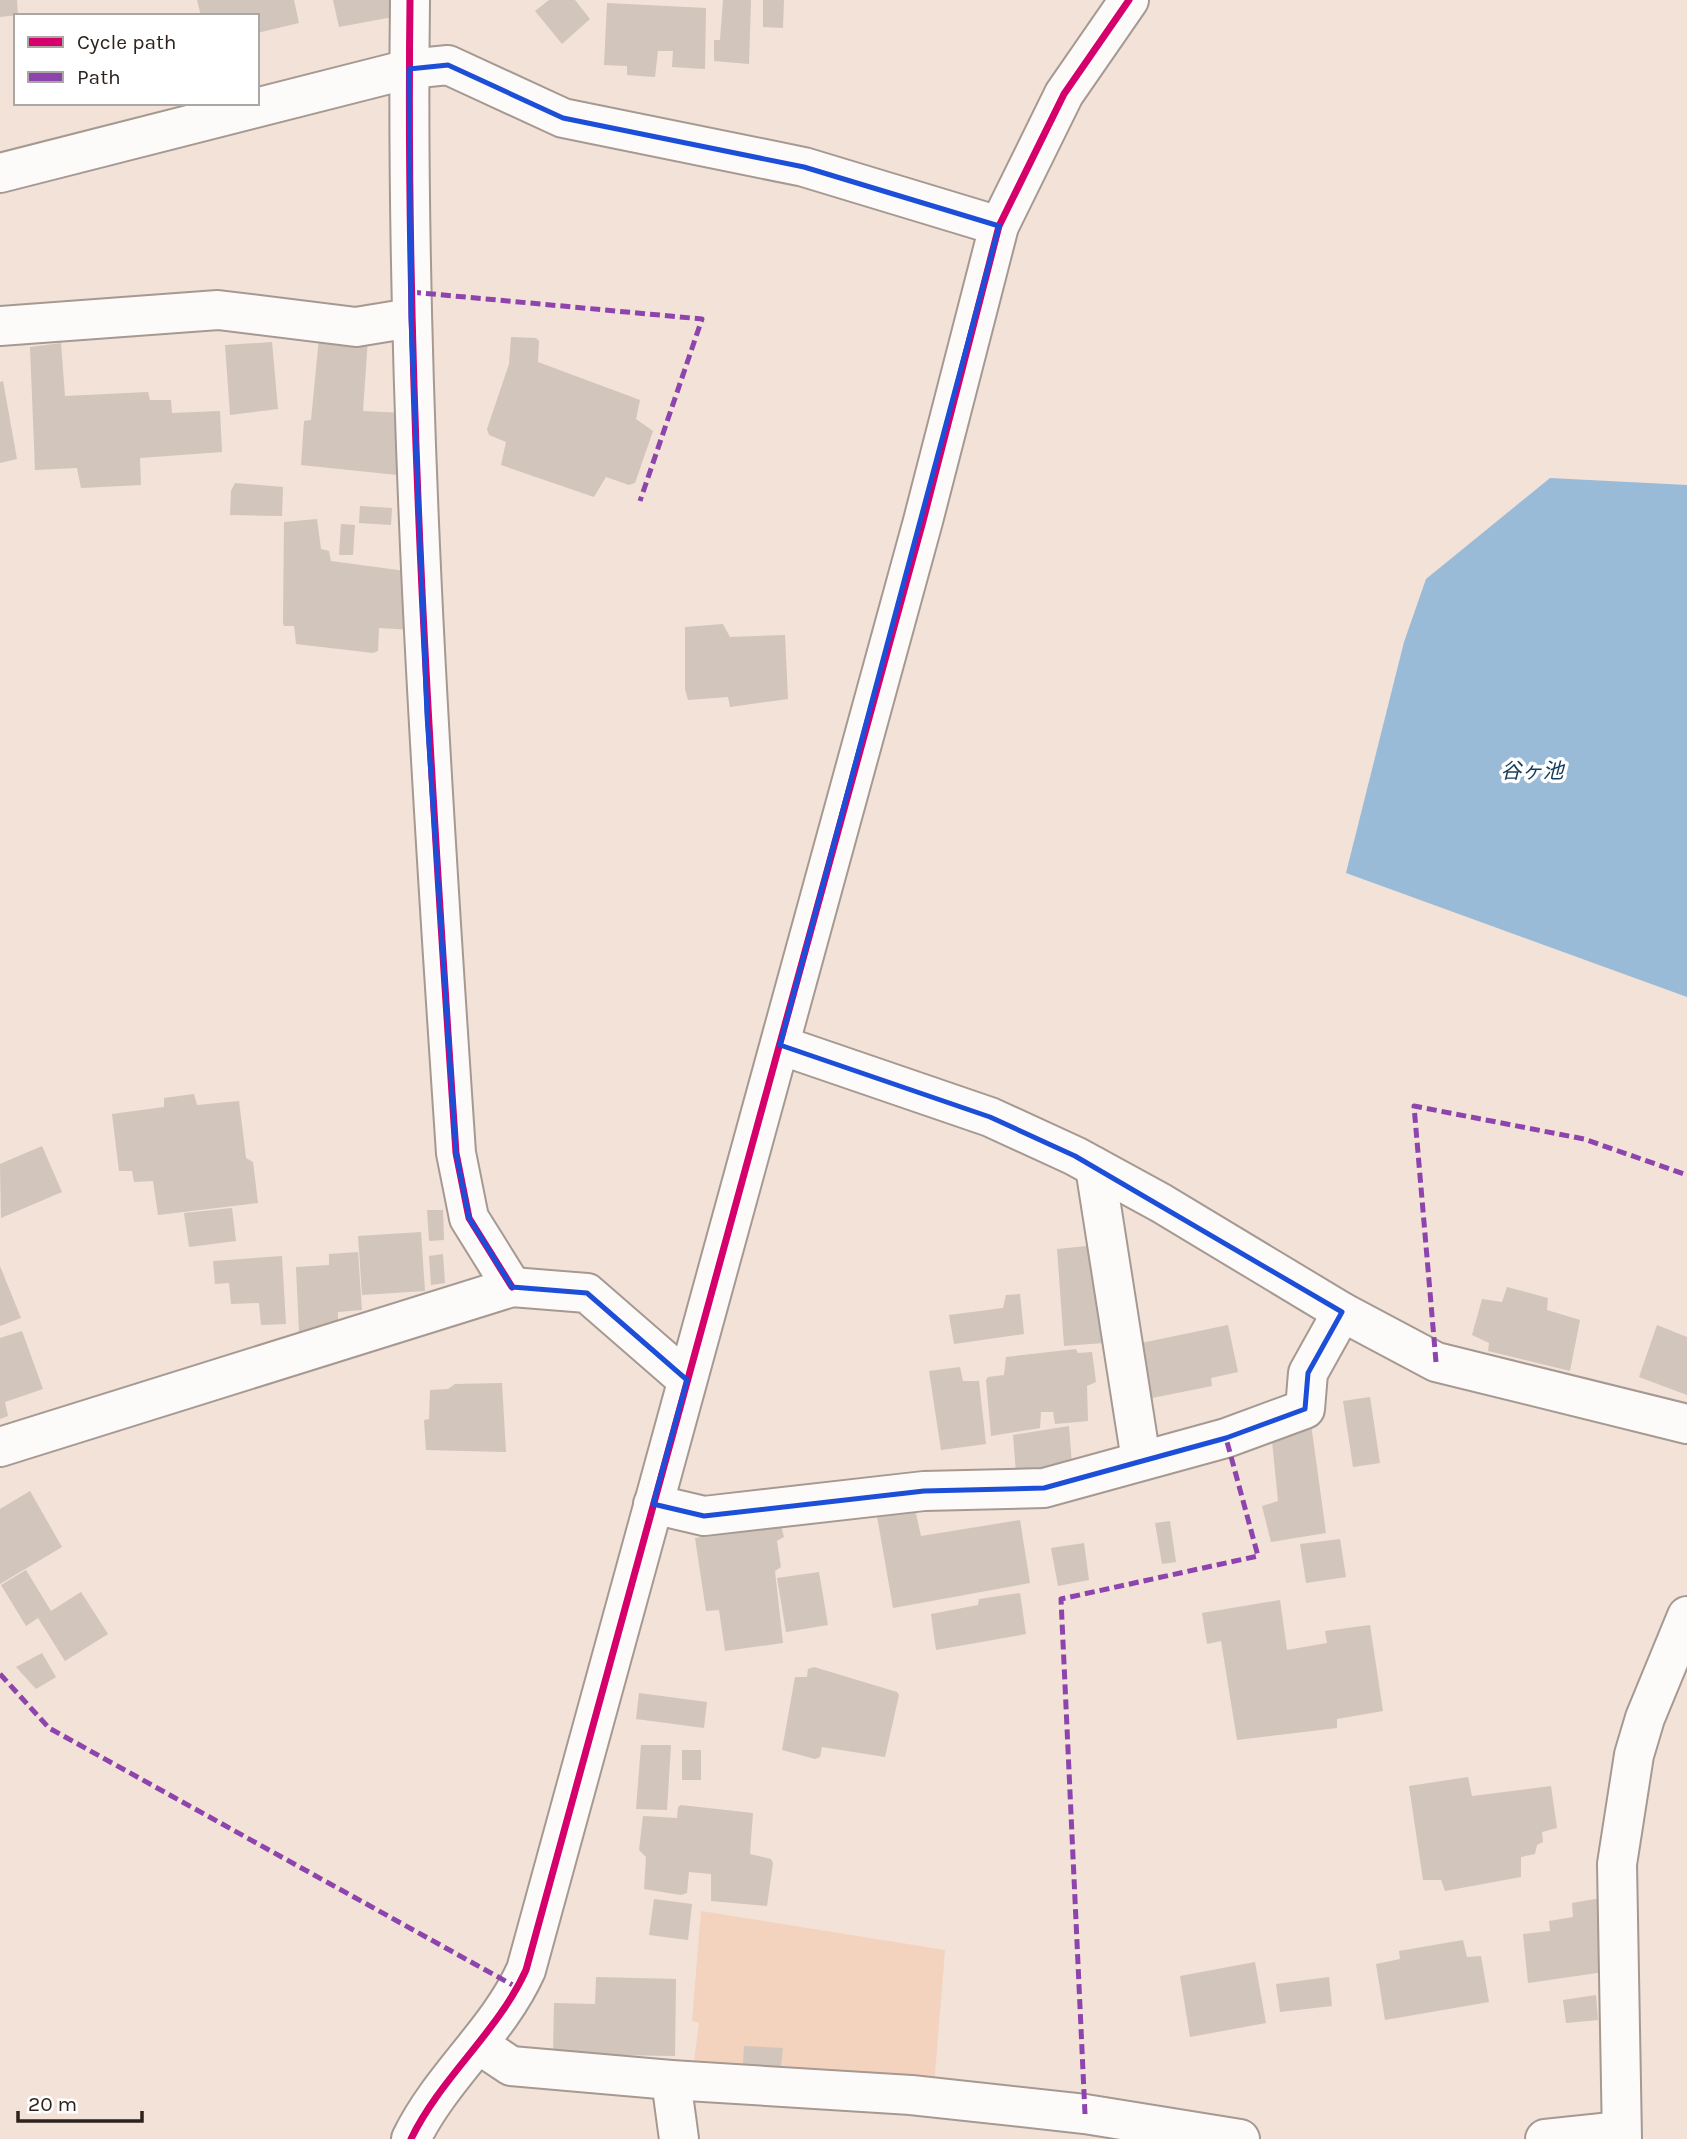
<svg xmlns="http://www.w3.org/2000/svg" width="1687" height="2139" viewBox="0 0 1687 2139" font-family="Karla,'Noto Sans JP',sans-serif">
<rect width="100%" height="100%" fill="#f2e2d8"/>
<path fill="#f3d3be" d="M701 1911 945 1950 934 2086 694 2061 699 2023 692 2021Z"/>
<path fill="#9abbd7" d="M1550 478 1687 485V997L1346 873 1404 642 1426 579Z"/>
<g fill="#d1c5bc">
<path d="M0 0H17L18 15 0 17Z"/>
<path d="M197 0H294L299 23 257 33V16H201Z"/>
<path d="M333 0H389L393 17 339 27Z"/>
<path d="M549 0H575L590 19 562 44 535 11Z"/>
<path d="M723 0H751L749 64 714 61V40H720Z"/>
<path d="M763 0H784L783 28 763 27Z"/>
<path d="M607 3 706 8 705 69 672 67 673 51H658L655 77 627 75V66L604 65Z"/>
<path d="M511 337 536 338 539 341 538 362 640 400 636 419 653 431 635 483 629 485 606 477 594 497 501 465 506 442 489 435 487 429 509 364Z"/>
<path d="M319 338H368L363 411 404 413 401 473 397 475 301 465 304 421 311 420Z"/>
<path d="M272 342 278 409 230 415 225 345Z"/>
<path d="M61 343 65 396 148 392 150 400H171L172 413 220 411 222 452 140 458 141 485 81 488 77 468 35 470 30 347Z"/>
<path d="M3 381 17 459 0 463V382Z"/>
<path d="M235 483 283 487 282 516 230 515 231 491Z"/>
<path d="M360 506 392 508 391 525 359 523Z"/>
<path d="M317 519 321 549 329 551 331 561 420 573 414 630 379 628 378 651 373 653 296 644 294 626H284L283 622 284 522Z"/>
<path d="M341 524 355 525 353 555H339Z"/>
<path d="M723 624 730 637 785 635 788 699 730 707 728 697 688 700 685 689V627Z"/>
<path d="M194 1094 197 1105 239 1101 246 1158 253 1162 258 1203 158 1215 153 1181 134 1182 132 1171H119L112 1114 164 1107V1098Z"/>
<path d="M42 1146 62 1192 1 1218 0 1164Z"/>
<path d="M232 1208 236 1241 189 1247 184 1213Z"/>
<path d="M427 1210H443L444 1240 429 1241Z"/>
<path d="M421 1232 425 1291 362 1295 358 1236Z"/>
<path d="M1097 1245 1104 1343 1064 1346 1057 1249Z"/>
<path d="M358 1252 362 1310 338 1312V1329L299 1332 296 1267 329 1265V1254Z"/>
<path d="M443 1254 445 1283 431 1285 429 1256Z"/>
<path d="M282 1256 286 1324 261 1325 259 1303 231 1304 229 1283 215 1284 213 1261Z"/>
<path d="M0 1266 21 1318 0 1326Z"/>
<path d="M1507 1287 1548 1298 1547 1310 1580 1320 1570 1371 1488 1351 1489 1343 1472 1335 1482 1299 1502 1302Z"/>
<path d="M1020 1294 1024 1334 954 1344 949 1315 1003 1308 1006 1295Z"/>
<path d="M1228 1325 1238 1372 1211 1378 1212 1386 1152 1398 1141 1343Z"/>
<path d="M1657 1325 1687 1337V1395L1639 1377Z"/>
<path d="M22 1331 43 1389 5 1402 8 1416 0 1419V1338Z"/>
<path d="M1076 1349 1078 1353 1092 1352 1096 1382 1087 1386 1088 1421 1055 1424 1053 1412H1041L1040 1428 991 1436 986 1380 988 1377 1004 1375 1006 1357Z"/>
<path d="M960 1367 963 1381H979L986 1444 941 1450 929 1371Z"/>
<path d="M502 1383 506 1452 426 1450 424 1420 429 1419 430 1390 448 1389 455 1384Z"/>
<path d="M1370 1397 1380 1463 1353 1467 1343 1401Z"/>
<path d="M1311 1424 1326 1533 1271 1542 1262 1506 1278 1501 1271 1431Z"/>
<path d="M1069 1426 1072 1465 1016 1473 1013 1435Z"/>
<path d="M30 1491 62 1547 0 1584V1509Z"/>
<path d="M915 1509 921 1536 1020 1520 1030 1583 893 1608 877 1516Z"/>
<path d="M1170 1521 1176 1562 1162 1564 1155 1523Z"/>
<path d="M781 1525 784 1537 777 1541 781 1567 775 1571 783 1643 725 1651 719 1610 706 1611 695 1538Z"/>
<path d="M1340 1539 1346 1577 1306 1583 1300 1544Z"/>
<path d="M1084 1543 1089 1580 1058 1586 1051 1548Z"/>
<path d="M26 1570 51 1611 81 1592 108 1634 65 1661 38 1618 26 1626 1 1585Z"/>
<path d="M819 1572 828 1625 786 1632 777 1578Z"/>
<path d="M1020 1593 1026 1634 936 1650 931 1614 978 1605 979 1599Z"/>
<path d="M1280 1600 1287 1650 1327 1643 1325 1631 1370 1625 1383 1711 1337 1719V1728L1237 1740 1221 1641 1207 1644 1202 1613Z"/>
<path d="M42 1653 56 1677 36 1689 16 1667Z"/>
<path d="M814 1667 897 1692 899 1695 885 1757 822 1747 820 1757 815 1759 782 1750 795 1677H807L808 1669Z"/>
<path d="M639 1693 707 1702 704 1728 636 1719Z"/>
<path d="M641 1745H671L667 1810 636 1809Z"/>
<rect x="682" y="1750" width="19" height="30"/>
<path d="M1468 1777 1472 1796 1551 1786 1557 1828 1542 1832 1543 1842 1537 1845 1535 1854 1521 1857V1877L1445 1891 1441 1880H1423L1409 1786Z"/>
<path d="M681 1805 753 1813 750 1854 771 1859 773 1863 767 1906 711 1901V1874L689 1872 687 1893 681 1895 644 1889 646 1857 639 1850 643 1816 677 1818 678 1807Z"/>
<path d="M1601 1898 1604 1972 1528 1983 1523 1934 1550 1931 1549 1921 1573 1917 1572 1903Z"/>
<path d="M654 1899 692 1904 688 1940 649 1935Z"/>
<path d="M1463 1940 1467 1957 1481 1956 1489 2002 1385 2020 1376 1964 1400 1959 1399 1951Z"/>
<path d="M1255 1962 1266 2023 1190 2037 1180 1976Z"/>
<path d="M596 1977 676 1979 675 2056 553 2054 554 2003 595 2004Z"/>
<path d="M1329 1977 1332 2006 1280 2012 1276 1984Z"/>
<path d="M1596 1995 1598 2020 1566 2023 1563 2000Z"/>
<path d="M744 2046 783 2048 781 2067 743 2065Z"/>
</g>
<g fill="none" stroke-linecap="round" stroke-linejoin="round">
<defs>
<g id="street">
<path d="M410 0C405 385 430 769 456 1153L469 1218 512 1287"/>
<path d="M0 173 409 69 448 65 563 118 804 167 999 226"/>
<path d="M0 326 218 310 356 327 411 318"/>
<path d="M780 1045 990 1117 1075 1156 1161 1203 1342 1312 1436 1362 1687 1424"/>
<path d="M1095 1167 1141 1460"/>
<path d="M0 1447 512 1287 587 1293 687 1380"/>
<path d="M653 1504 704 1516 924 1491 1044 1488 1226 1438 1305 1409 1308 1373 1342 1312"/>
<path d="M478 2044 511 2066 671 2080 911 2095 1085 2114 1240 2139"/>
<path d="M671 2080 679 2139"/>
<path d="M411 2139C441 2077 498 2032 526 1970L923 521 999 226 1064 94 1129 0"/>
<path d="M1545 2139 1621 2131"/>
<path d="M1622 2139 1617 1864 1634 1755 1645 1718 1687 1616"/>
</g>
</defs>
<use href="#street" stroke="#a59992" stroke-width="42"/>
<use href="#street" stroke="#fdfbf9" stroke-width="38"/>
<g stroke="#8e44ad" stroke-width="5" stroke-dasharray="10 5" stroke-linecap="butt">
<path d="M411 292 702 319 640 501"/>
<path d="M1436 1362 1414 1106 1584 1139 1687 1175"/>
<path d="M0 1674 49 1728 518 1988"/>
<path d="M1085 2114 1061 1599 1258 1556 1226 1438"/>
</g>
<defs>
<g id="cycleway">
<path d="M410 0C405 385 430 769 456 1153L469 1218 512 1287"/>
<path d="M411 2139C441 2077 498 2032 526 1970L923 521 999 226 1064 94 1129 0"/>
</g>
</defs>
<use href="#cycleway" stroke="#fff" stroke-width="11"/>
<use href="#cycleway" stroke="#d6006c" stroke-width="7"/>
</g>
<path fill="none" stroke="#1d4ed8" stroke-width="5" stroke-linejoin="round" d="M448 65 563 118 804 167 999 226 780 1045 990 1117 1075 1156 1342 1312 1308 1373 1305 1409 1226 1438 1044 1488 924 1491 704 1516 653 1504 687 1380 587 1293 512 1287 469 1218 456 1153 427 715 411 318 409 69Z"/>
<g text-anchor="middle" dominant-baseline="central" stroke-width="7" stroke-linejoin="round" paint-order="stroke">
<g font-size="21" font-style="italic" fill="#123b5a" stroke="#fff">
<text x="1532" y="771">谷ヶ池</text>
</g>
</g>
<rect x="14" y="14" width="245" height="91" fill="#ffffff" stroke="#aba7a4" stroke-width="2"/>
<rect x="28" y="37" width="35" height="10" fill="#d6006c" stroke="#aba7a4" stroke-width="2"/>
<text x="77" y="49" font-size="21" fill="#2d231c">Cycle path</text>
<rect x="28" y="72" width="35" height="10" fill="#8e44ad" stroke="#aba7a4" stroke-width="2"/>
<text x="77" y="84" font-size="21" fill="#2d231c">Path</text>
<path d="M18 2111v10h124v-10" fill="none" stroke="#2d231c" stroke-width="3.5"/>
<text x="28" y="2111" font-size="21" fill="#2d231c" stroke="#ffffff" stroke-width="5" paint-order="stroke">20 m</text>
</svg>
